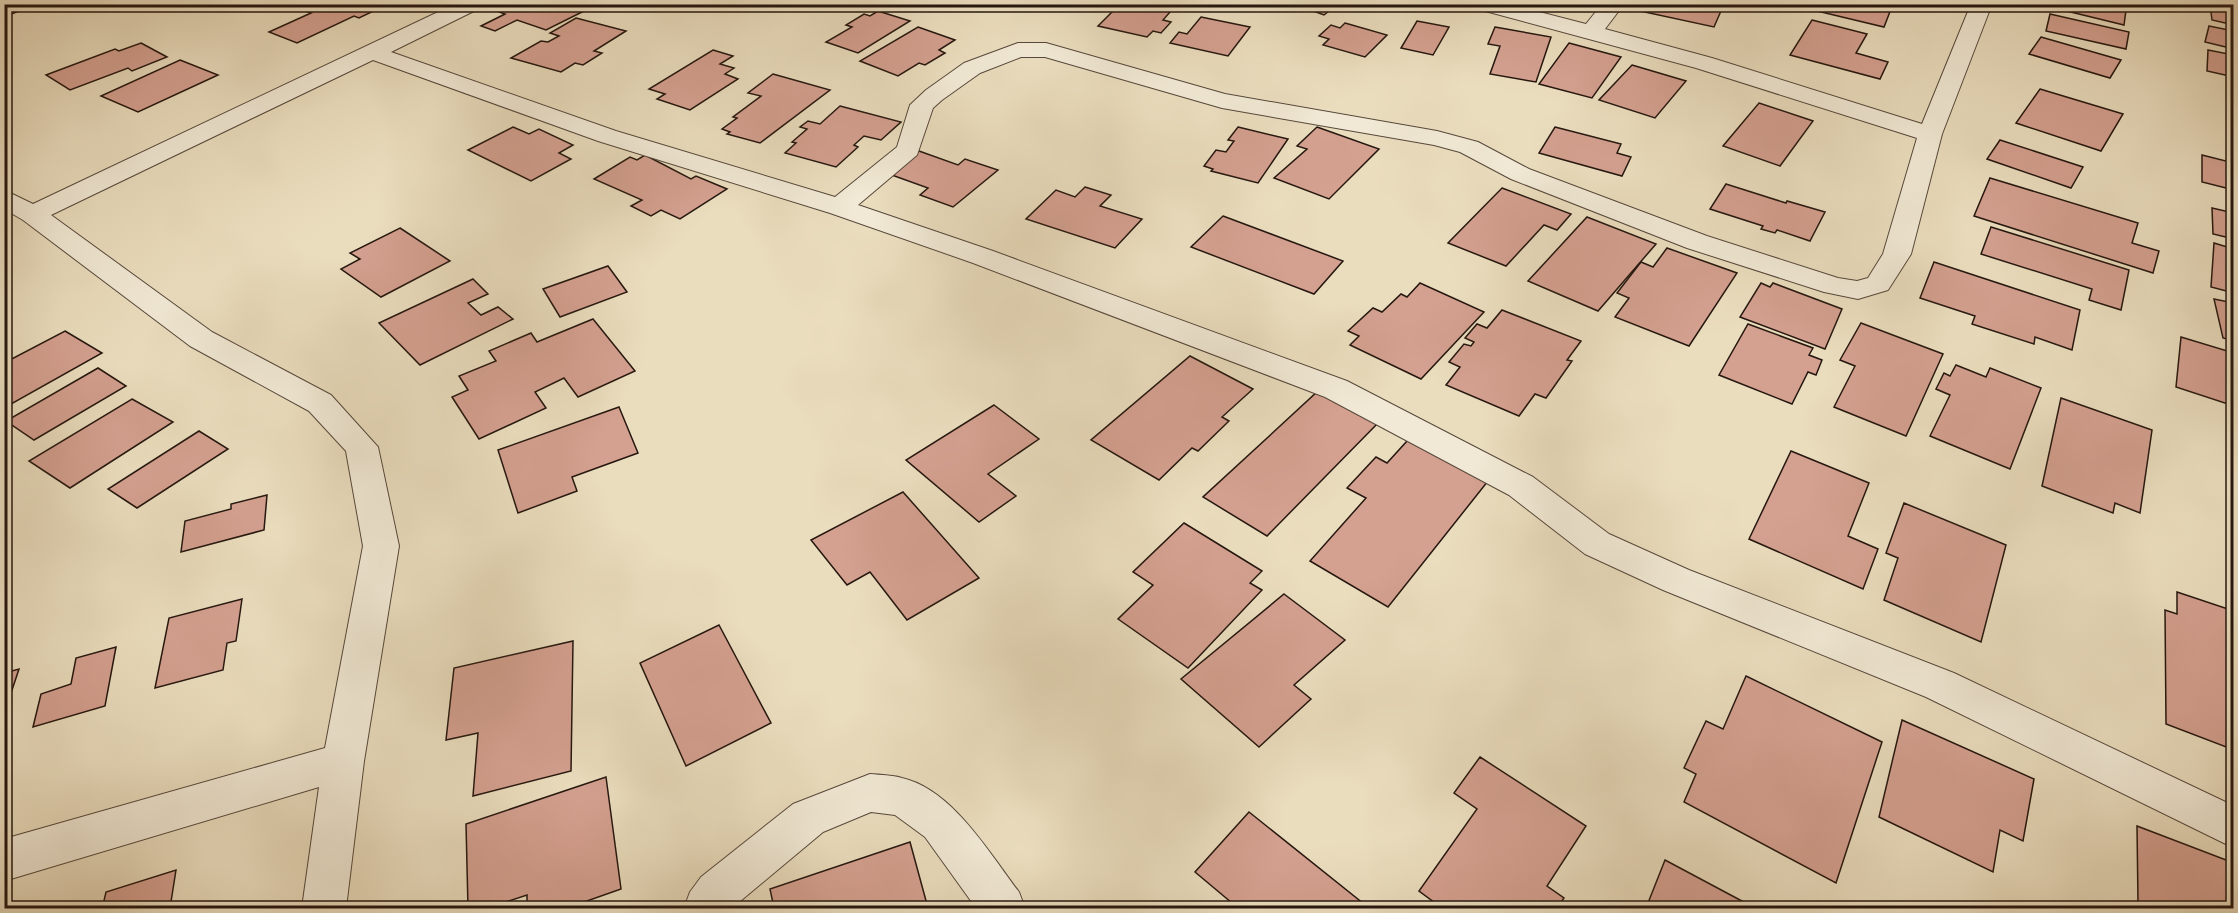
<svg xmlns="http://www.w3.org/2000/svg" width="2238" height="913" viewBox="0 0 2238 913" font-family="Cardo,serif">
<rect width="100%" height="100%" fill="#eaddbe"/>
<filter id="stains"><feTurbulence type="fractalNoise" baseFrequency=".00333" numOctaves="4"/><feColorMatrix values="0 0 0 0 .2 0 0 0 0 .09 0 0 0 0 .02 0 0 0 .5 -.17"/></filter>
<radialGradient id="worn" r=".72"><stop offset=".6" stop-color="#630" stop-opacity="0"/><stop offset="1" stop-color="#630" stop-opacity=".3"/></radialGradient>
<g fill="#d4a090" stroke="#25170f" stroke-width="1.5">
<path d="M4 4H37L4 17Z"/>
<path d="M388 4 359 18 354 16 297 43 269 32 311 13 288 4Z"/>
<path d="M491 4H565L584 11 546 30 517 20 495 31 481 26 505 14 485 7Z"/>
<path d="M1120 4H1177L1163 20 1171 22 1161 33 1153 31 1147 37 1098 26Z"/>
<path d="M1294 4H1338L1324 15Z"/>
<path d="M1643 4H1724L1714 27 1640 11Z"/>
<path d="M1820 4H1872L1891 9 1884 27 1817 11Z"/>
<path d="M2038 4H2100L2126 10 2124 25Z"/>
<path d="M2210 4 2234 8V25L2212 20Z"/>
<path d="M878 11 910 21 858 53 826 42 852 27 846 25 864 14 870 16Z"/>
<path d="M2050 14 2129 32 2126 49 2046 31Z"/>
<path d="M1201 17 1250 27 1228 56 1170 43 1179 32 1187 34Z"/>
<path d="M576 18 626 31 594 51 602 53 583 65 575 63 561 72 511 58 541 41 548 42 559 36 550 33Z"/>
<path d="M1812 20 1867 34 1856 53 1888 62 1880 79 1790 55Z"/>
<path d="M1417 21 1449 27 1433 55 1401 48Z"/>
<path d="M1345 23 1387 35 1365 57 1323 45 1329 39 1319 36 1331 25 1340 28Z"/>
<path d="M2209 26 2234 31V49L2205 42Z"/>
<path d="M918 27 955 40 939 50 945 53 925 65 919 63 898 76 860 61Z"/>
<path d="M1495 27 1551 37 1536 82 1490 74 1500 46 1488 44Z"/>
<path d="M2041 37 2121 60 2110 78 2029 54Z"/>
<path d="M141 43 167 57 132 71 128 68 70 90 46 75 115 49 119 51Z"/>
<path d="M1569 43 1621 57 1592 98 1539 84Z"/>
<path d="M713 50 733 56 720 64 734 68 725 74 738 79 690 110 657 99 665 94 649 89Z"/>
<path d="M2208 50 2234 55V77L2207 71Z"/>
<path d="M180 60 218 75 138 112 101 96Z"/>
<path d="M1632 65 1686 81 1655 118 1599 100Z"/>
<path d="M773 74 830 90 760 143 727 134 730 132 722 129 737 118 733 117 761 96 748 93Z"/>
<path d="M2040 89 2123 114 2101 151 2016 123Z"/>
<path d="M1759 103 1813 121 1780 166 1723 146Z"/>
<path d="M840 106 901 122 881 140 864 136 854 145 858 147 836 167 785 153 796 143 792 142 807 129 800 127 808 121 820 124Z"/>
<path d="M513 127 529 134 539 129 573 145 559 153 571 159 531 181 468 150Z"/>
<path d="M1238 127 1288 139 1258 183 1211 171 1213 169 1204 166 1216 150 1226 152 1234 141 1228 140Z"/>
<path d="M1317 127 1379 149 1329 199 1274 178 1307 149 1297 146Z"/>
<path d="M1555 127 1621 144 1617 153 1631 157 1622 176 1539 153Z"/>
<path d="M2000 140 2083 167 2071 188 1987 159Z"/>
<path d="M919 151 958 165 965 159 998 170 953 207 920 195 928 188 889 174Z"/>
<path d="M645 155 691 179 696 176 727 189 680 219 661 210 651 216 631 206 642 200 594 179 630 157 637 160Z"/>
<path d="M2202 155 2234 163V190L2202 182Z"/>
<path d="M1990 178 2138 223 2132 243 2159 251 2153 273 1974 216Z"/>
<path d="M1726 184 1786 203 1787 201 1825 212 1810 241 1777 230 1775 233 1761 229 1763 226 1710 209Z"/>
<path d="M1085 187 1111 195 1100 206 1142 219 1115 248 1026 219 1056 190 1075 197Z"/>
<path d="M1502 188 1571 214 1557 230 1544 225 1506 266 1448 243Z"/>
<path d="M2212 208 2234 213V239L2213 234Z"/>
<path d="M1223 216 1343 261 1314 294 1191 247Z"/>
<path d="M1587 217 1656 244 1598 311 1528 281Z"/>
<path d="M1991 227 2129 270 2121 310 2089 300 2092 289 1981 254Z"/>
<path d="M400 228 450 261 381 297 341 269 360 259 350 253Z"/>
<path d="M2214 243 2234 249V293L2211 287Z"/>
<path d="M1667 248 1737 273 1689 346 1615 317 1629 298 1617 293 1641 262 1653 267Z"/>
<path d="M1934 262 2080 310 2072 350 2035 337 2034 344 1972 324 1975 316 1920 298Z"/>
<path d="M608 266 627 292 560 317 543 289Z"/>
<path d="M473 279 488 294 468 303 481 315 498 307 513 319 420 365 379 323Z"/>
<path d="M1420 283 1484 312 1421 379 1350 345 1359 336 1348 331 1373 308 1382 312 1401 294 1407 297Z"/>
<path d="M1761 283 1770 287 1773 283 1842 309 1825 349 1740 317Z"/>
<path d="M2214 299 2234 303V341L2223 338Z"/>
<path d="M1502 310 1581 341 1567 360 1572 361 1546 398 1535 394 1519 416 1446 385 1460 367 1449 362 1464 344 1471 346 1474 342 1465 338 1477 324 1487 328Z"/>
<path d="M593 319 635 371 578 397 564 378 535 392 546 408 479 439 452 397 468 390 459 376 496 361 489 351 531 333 537 342Z"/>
<path d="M1861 323 1943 354 1906 436 1834 407 1855 366 1840 360Z"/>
<path d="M1748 324 1813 348 1809 355 1822 360 1816 375 1808 372 1792 404 1719 375Z"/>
<path d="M65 331 102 353 4 408V363Z"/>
<path d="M2181 337 2234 353V406L2176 387Z"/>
<path d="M1190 356 1253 389 1222 417 1229 421 1198 451 1192 448 1159 480 1091 440Z"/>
<path d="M1956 365 1986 377 1990 368 2041 388 2010 469 1930 436 1950 395 1936 389 1944 373 1950 376Z"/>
<path d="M98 368 126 386 34 440 6 421Z"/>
<path d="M1318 391 1379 422 1267 536 1203 497Z"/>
<path d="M2061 398 2152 430 2140 513 2115 503 2113 513 2042 486Z"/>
<path d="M132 399 173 422 70 488 29 461Z"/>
<path d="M994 405 1039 439 988 474 1016 496 979 522 906 460Z"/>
<path d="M619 407 638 453 572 477 577 491 518 513 498 450Z"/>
<path d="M199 431 228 449 137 508 108 489Z"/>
<path d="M1408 440 1488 481 1388 607 1310 561 1366 498 1347 488 1376 457 1387 463Z"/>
<path d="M1791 451 1869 483 1848 536 1878 549 1863 589 1749 539Z"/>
<path d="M903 492 979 578 907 620 870 572 847 585 811 540Z"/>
<path d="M267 495 264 530 181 552 185 521 231 509V504Z"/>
<path d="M1904 503 2006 545 1981 642 1884 600 1898 558 1886 553Z"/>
<path d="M1184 523 1262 571 1250 583 1262 590 1188 668 1118 619 1153 585 1133 572Z"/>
<path d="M2177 592 2234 611V750L2166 724 2165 610 2177 614Z"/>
<path d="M1284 594 1345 640 1294 685 1311 699 1259 747 1181 679Z"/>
<path d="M242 599 236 641 227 643 223 670 155 688 169 618Z"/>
<path d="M719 625 771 723 686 766 640 663Z"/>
<path d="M573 641 571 771 473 796 478 733 446 740 454 668Z"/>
<path d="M116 647 105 706 33 727 41 694 71 684 76 658Z"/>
<path d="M19 669 4 714V673Z"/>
<path d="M1746 676 1882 742 1836 883 1684 802 1696 774 1684 768 1706 721 1723 729Z"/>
<path d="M1902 720 2034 779 2023 841 2000 830 1993 872 1879 817Z"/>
<path d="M1480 757 1586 826 1547 886 1564 898 1557 908H1442L1419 891 1477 809 1454 793Z"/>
<path d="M606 777 621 889 567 908H527V895L487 908H468L466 824Z"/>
<path d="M1249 812 1369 908H1238L1195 872Z"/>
<path d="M2137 826 2234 863V908H2154L2138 902Z"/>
<path d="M910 842 928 908H774L770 889Z"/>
<path d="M1665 860 1755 908H1646Z"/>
<path d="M176 870 170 908H92L103 905 106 892Z"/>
</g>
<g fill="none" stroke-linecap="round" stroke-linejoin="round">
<defs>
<g id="minor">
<path d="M455 4H483L480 8 391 52 616 131 835 197 897 147 910 105 926 90 964 63 1018 43H1046L1225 94 1437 131 1478 142 1529 169 1707 236 1838 278 1857 281 1868 278 1883 254 1917 138 1696 68 1474 8 1471 4H1508L1586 24 1602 4H1624L1605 29 1712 58 1922 124 1971 4H1992L1942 134 1911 254 1888 290 1858 299 1824 292 1687 248 1511 179 1460 152 1434 145 1222 108 1045 57H1021L980 73 942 100 933 108 917 155 858 205 993 251 1347 381 1533 477 1609 534 1689 570 1954 673 2234 806V848L1926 697 1663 590 1585 554 1509 495 1325 397 973 263 830 213 598 141 373 60 51 215 212 332 331 395 378 447 399 546 364 761 346 908H302L319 787 4 881V839L325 748 363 546 346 451 309 411 190 346 23 220 4 209V190L33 204Z"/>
<path d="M870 774C881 775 892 775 902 778 952 789 990 854 1019 892L1025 908H976L925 837 895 815 871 812 823 832 732 908H684L690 892 701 877 793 804Z"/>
</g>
</defs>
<use href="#minor" stroke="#56483b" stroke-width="2"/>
<use href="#minor" fill="#f1e9d5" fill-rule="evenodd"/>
</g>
<rect width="2238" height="913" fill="none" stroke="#eaddbe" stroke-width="24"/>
<rect x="6" y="6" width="2226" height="901" fill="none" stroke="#25170f" stroke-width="3"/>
<rect x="12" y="12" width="2214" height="889" fill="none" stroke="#25170f" stroke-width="1.5"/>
<rect width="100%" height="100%" filter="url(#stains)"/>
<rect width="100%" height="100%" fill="url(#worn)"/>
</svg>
